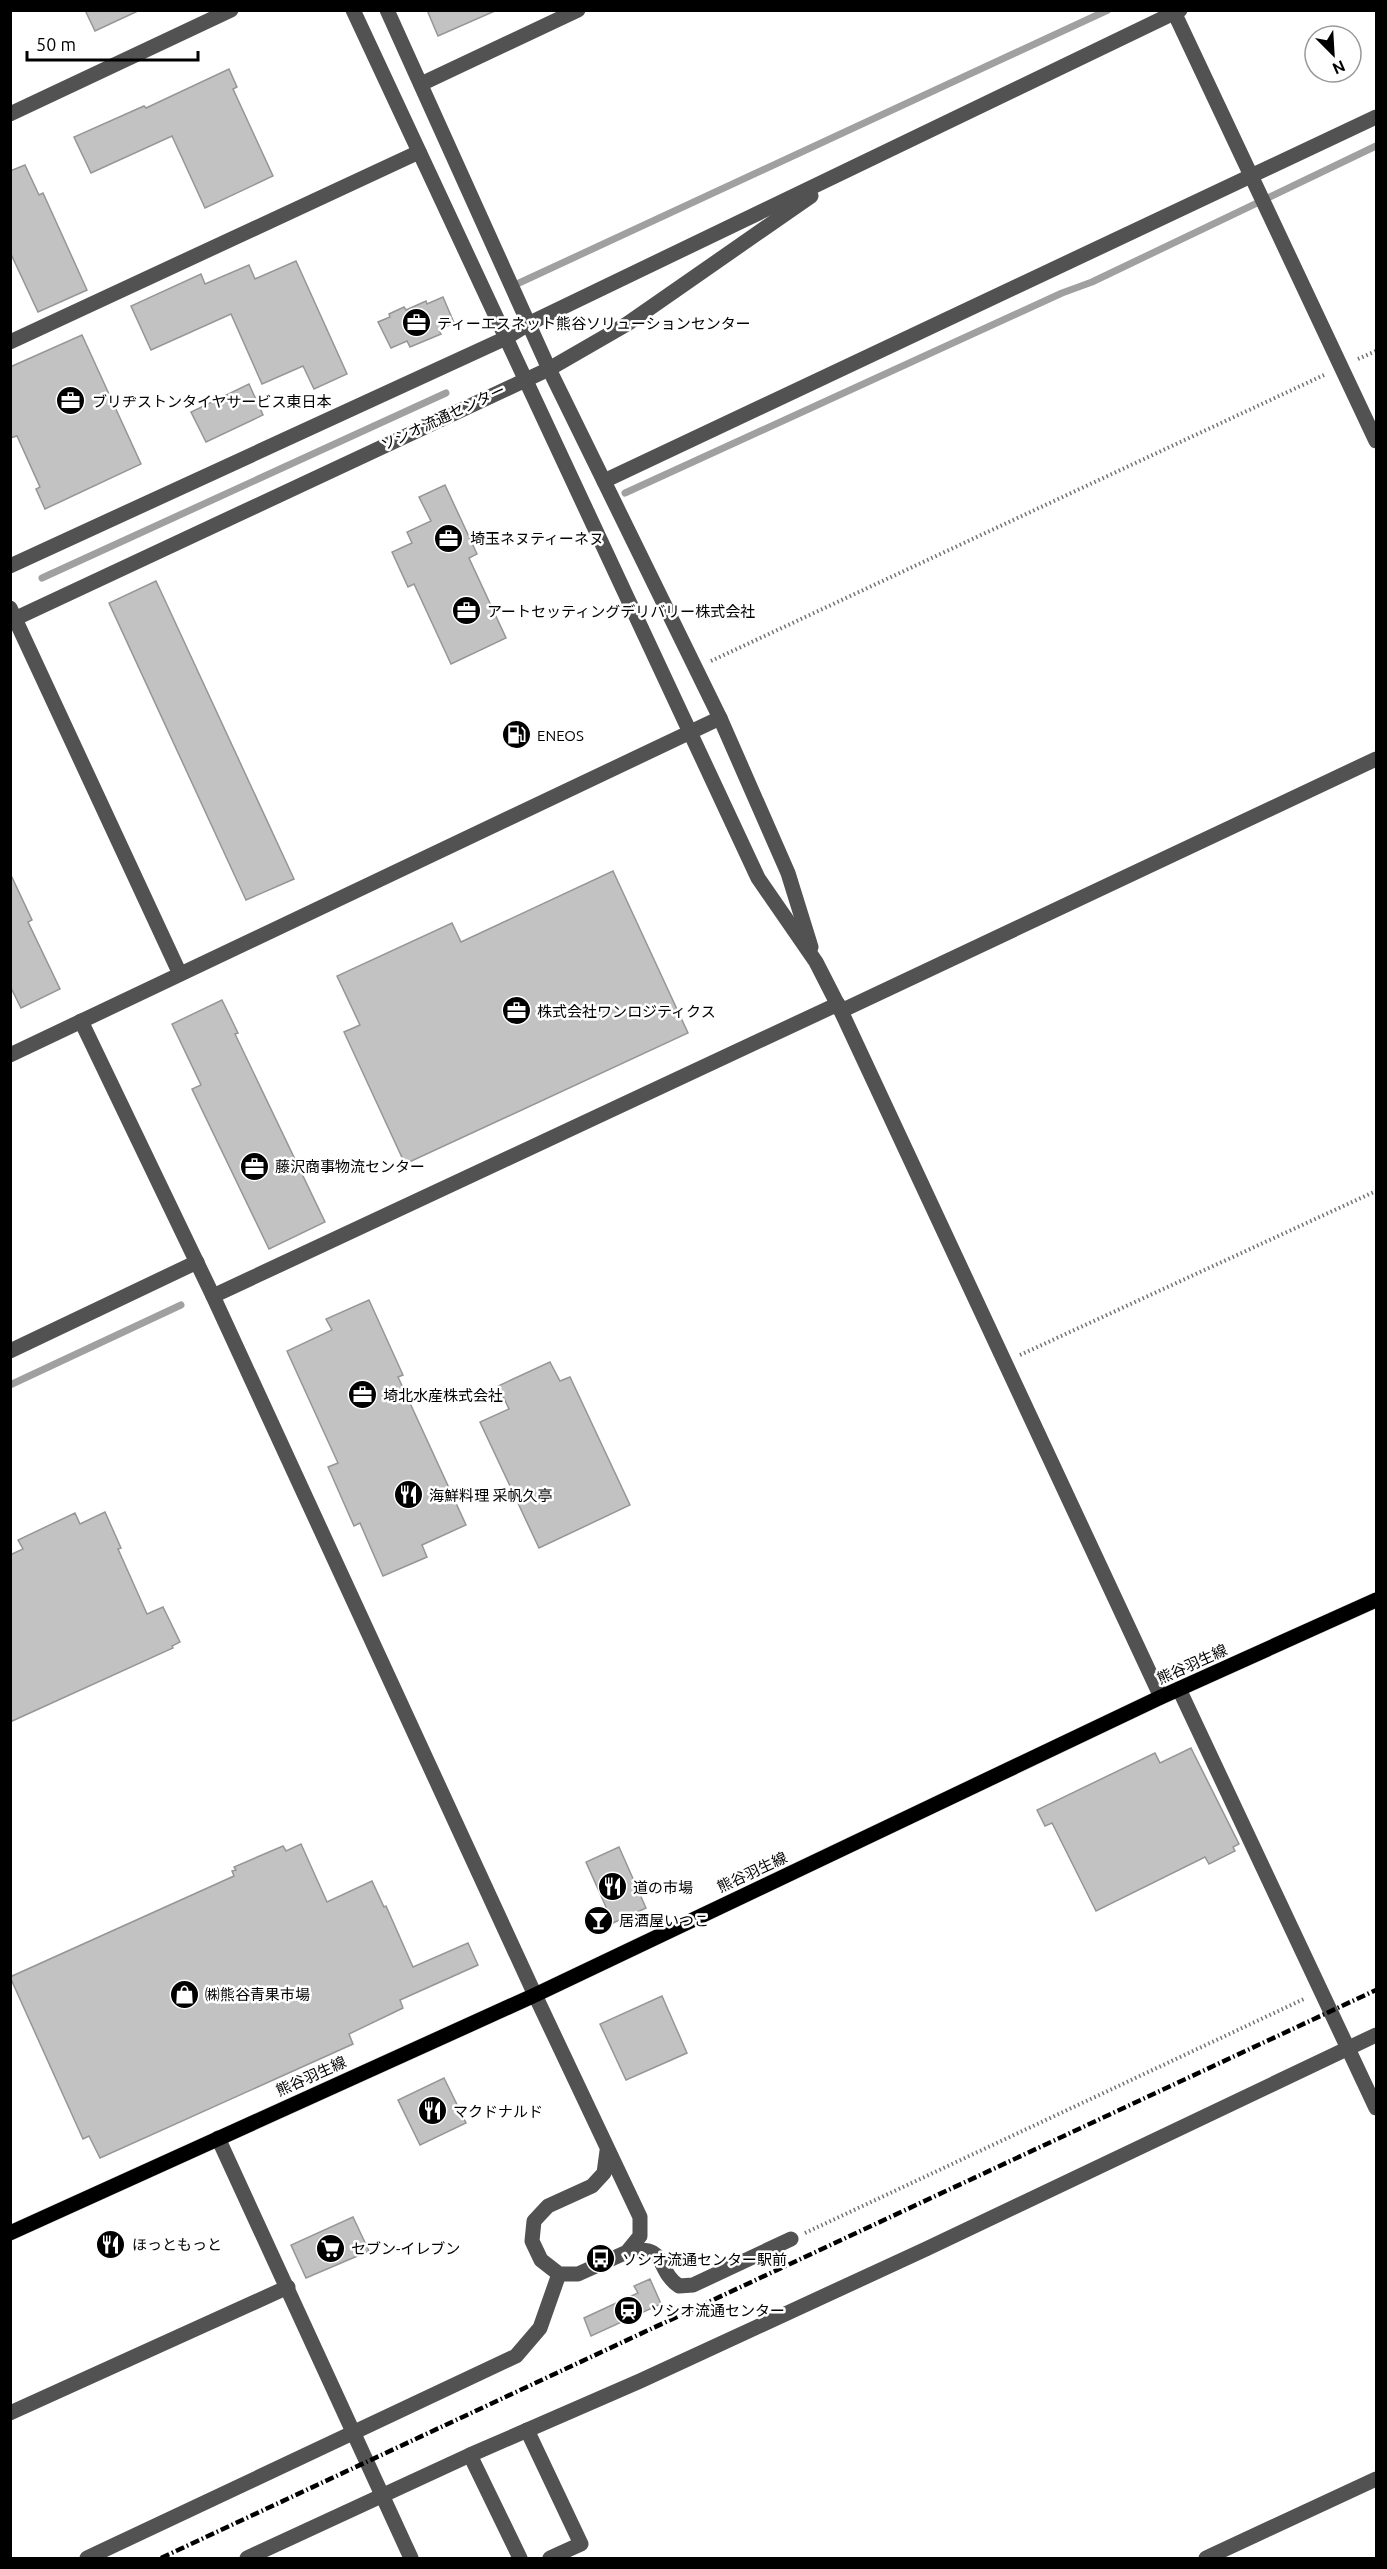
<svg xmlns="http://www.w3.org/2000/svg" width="1387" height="2569" viewBox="0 0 1387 2569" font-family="Ubuntu,'Noto Sans JP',sans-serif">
<rect width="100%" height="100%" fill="#fff"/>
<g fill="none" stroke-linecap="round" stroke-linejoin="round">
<g stroke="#a0a0a0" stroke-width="7">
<path d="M519 283 1108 10"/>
<path d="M625 493 1062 293 1092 282 1376 146"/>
<path d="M42 578 446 393"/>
<path d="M10 1385 181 1305"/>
</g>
</g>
<g fill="#c2c2c2" stroke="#969696" stroke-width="1.5">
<path d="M85 10H140L95 31Z"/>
<path d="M427 10H497L438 36Z"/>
<path d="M229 69 237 87 233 89 273 176 205 208 172 136 91 173 74 137 144 106 146 108Z"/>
<path d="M25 165 39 195 43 193 87 290 38 312 10 252V171Z"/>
<path d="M296 261 347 374 314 389 303 366 262 384 231 314 151 350 131 306 201 274 205 284 249 265 255 279Z"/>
<path d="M443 297 454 323 439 330 441 334 410 347 407 341 391 348 378 322 390 317 389 314 404 307 406 310 426 301 427 304Z"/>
<path d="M82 335 141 464 45 509 36 489 40 487 17 436 10 438V367Z"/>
<path d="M249 384 263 415 206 442 191 412Z"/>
<path d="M445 485 477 554 469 558 506 638 451 664 414 584 408 587 392 552 412 543 407 532 431 521 419 497Z"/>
<path d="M156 581 294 879 246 900 109 603Z"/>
<path d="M613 871 688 1033 405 1164 344 1032 360 1025 337 976 452 923 461 942Z"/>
<path d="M10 873 32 920 28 922 60 989 21 1008 10 986Z"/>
<path d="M222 1000 238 1033 235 1034 325 1222 269 1249 192 1089 201 1085 172 1024Z"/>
<path d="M369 1300 403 1375 398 1377 466 1525 422 1545 427 1557 383 1576 360 1523 354 1526 328 1467 338 1463 287 1351 332 1330 326 1319Z"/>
<path d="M550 1362 560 1381 570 1377 630 1505 539 1548 480 1422 509 1409 498 1386Z"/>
<path d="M105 1512 121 1548 118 1549 147 1614 163 1607 180 1642 172 1646 173 1648 10 1722V1555L23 1549 18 1540 75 1513 80 1524Z"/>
<path d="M1191 1748 1239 1844 1233 1847 1235 1851 1209 1864 1205 1857 1096 1911 1052 1823 1045 1826 1037 1810 1155 1753 1160 1763Z"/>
<path d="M301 1844 327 1902 372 1881 384 1907 386 1906 413 1967 468 1943 478 1965 400 2000 403 2008 349 2034 353 2044 100 2158 89 2136 83 2139 10 1977 234 1876 232 1871 236 1870 234 1867 283 1846 286 1851Z"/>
<path d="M619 1847 646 1908 593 1932 586 1916 606 1907 586 1862Z"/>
<path d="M662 1996 687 2053 626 2080 600 2024Z"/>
<path d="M444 2078 466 2123 420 2145 398 2100Z"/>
<path d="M353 2217 369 2251 306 2278 291 2245Z"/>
<path d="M650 2279 661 2304 591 2336 584 2318 638 2293 634 2286Z"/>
</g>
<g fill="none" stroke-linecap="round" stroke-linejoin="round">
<defs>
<path id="major" d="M10 2233 535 1995 1161 1697 1376 1600"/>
</defs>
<use href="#major" stroke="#dbdbdb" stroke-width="16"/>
<g stroke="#747474" stroke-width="4" stroke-dasharray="1.5 3" stroke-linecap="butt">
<path d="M1358 359 1376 351"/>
<path d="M711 661 1324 375"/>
<path d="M1020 1355 1376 1191"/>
<path d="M805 2233 1306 1998"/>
</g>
<g stroke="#525252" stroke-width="15">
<path d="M353 10 758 878 816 962 841 1011 1161 1697"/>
<path d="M387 10 549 369 720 718 788 873 811 947"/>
<path d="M1173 10 1376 441"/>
<path d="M421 84 578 10"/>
<path d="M10 114 231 10"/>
<path d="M10 342 419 152"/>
<path d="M604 481 1376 117"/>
<path d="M10 566 506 338 530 323 1180 10"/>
<path d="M10 608 180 974"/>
<path d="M10 621 549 369 627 324 811 196"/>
<path d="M841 1011 1376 759"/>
<path d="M81 1021 213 1296 535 1995 640 2217V2236L627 2252 578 2274H559L541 2260 532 2241 534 2221 548 2206 592 2186 604 2173 607 2151"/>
<path d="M10 1055 720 718"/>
<path d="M213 1296 838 1004"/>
<path d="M10 1351 197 1262"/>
<path d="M1179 1689 1376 2108"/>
<path d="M218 2138 411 2558"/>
<path d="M627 2252C669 2243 655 2270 679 2286L693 2285 791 2239"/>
<path d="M10 2413 288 2287"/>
<path d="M527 2430 581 2544 550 2558"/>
<path d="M470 2455 520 2558"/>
<path d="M87 2558 516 2356 540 2328 559 2274"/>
<path d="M247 2558 470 2455 640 2381 926 2249 1376 2035"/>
<path d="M1206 2558 1376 2479"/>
</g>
<use href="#major" stroke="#000" stroke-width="15"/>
<path stroke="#000" stroke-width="4.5" stroke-dasharray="9 3 1.5 3" stroke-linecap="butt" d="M161 2558 1376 1990"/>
</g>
<defs>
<symbol id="office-disc" viewBox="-11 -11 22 22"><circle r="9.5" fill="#000" stroke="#fff"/><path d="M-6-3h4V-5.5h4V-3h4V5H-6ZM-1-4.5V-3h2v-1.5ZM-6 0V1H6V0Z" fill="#fff"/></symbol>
<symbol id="fuel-disc" viewBox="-11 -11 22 22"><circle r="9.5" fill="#000" stroke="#fff"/><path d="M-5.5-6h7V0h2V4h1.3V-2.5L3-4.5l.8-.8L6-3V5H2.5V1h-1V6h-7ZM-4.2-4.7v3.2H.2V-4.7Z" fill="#fff"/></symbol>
<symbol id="restaurant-disc" viewBox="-11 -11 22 22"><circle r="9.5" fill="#000" stroke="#fff"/><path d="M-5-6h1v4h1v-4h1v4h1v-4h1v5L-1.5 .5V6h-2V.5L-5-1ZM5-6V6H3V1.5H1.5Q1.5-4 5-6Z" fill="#fff"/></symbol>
<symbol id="bar-disc" viewBox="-11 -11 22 22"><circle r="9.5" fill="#000" stroke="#fff"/><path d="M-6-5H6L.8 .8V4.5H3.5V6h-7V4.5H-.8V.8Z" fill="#fff"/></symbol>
<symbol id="shop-disc" viewBox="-11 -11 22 22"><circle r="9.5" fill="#000" stroke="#fff"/><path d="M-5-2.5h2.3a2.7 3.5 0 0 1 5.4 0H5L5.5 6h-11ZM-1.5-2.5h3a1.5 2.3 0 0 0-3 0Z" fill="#fff"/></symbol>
<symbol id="supermarket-disc" viewBox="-11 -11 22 22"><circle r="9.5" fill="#000" stroke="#fff"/><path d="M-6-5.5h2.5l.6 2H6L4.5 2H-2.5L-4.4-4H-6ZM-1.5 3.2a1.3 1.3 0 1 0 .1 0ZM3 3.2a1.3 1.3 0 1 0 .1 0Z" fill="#fff"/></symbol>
<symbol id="bus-disc" viewBox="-11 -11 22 22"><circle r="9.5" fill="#000" stroke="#fff"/><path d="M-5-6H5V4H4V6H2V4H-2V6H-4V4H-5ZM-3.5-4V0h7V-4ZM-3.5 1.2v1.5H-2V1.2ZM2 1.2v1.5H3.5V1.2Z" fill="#fff"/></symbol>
<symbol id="station-disc" viewBox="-11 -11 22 22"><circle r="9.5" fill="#000" stroke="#fff"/><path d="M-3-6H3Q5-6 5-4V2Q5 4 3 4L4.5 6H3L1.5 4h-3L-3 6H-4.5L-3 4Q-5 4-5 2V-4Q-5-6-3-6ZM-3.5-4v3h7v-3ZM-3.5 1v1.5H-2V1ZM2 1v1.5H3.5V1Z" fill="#fff"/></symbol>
</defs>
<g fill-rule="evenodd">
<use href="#office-disc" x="400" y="306" width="33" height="33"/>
<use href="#office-disc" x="54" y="384" width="33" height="33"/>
<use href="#office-disc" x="432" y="522" width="33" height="33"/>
<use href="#office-disc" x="450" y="594" width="33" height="33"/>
<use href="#fuel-disc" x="500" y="718" width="33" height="33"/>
<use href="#office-disc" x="500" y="994" width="33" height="33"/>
<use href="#office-disc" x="238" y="1150" width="33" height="33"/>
<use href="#office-disc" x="346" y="1378" width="33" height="33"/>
<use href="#restaurant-disc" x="392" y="1478" width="33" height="33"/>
<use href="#restaurant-disc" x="596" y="1870" width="33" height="33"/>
<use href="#bar-disc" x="582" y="1904" width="33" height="33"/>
<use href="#shop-disc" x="168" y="1978" width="33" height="33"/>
<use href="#restaurant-disc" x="416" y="2094" width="33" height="33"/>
<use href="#restaurant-disc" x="94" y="2228" width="33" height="33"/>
<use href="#supermarket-disc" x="314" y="2232" width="33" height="33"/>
<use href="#bus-disc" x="584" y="2242" width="33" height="33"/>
<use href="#station-disc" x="612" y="2294" width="33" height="33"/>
</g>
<g text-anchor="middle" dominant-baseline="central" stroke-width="5" stroke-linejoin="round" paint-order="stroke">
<g font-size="15" fill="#000" stroke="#fff" text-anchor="start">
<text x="437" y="323">ティーエスネット熊谷ソリューションセンター</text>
<text x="92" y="401">ブリヂストンタイヤサービス東日本</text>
<text x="470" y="538">埼玉ネヌティーネヌ</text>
<text x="487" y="611">アートセッティングデリバリー株式会社</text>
<text x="537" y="735">ENEOS</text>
<text x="537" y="1011">株式会社ワンロジティクス</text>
<text x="275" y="1166">藤沢商事物流センター</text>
<text x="383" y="1395">埼北水産株式会社</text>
<text x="429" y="1495">海鮮料理 采帆久亭</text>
<text x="633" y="1887">道の市場</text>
<text x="619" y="1920">居酒屋いつこ</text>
<text x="205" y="1994">㈱熊谷青果市場</text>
<text x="453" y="2111">マクドナルド</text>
<text x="132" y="2244">ほっともっと</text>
<text x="351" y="2248">セブン-イレブン</text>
<text x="622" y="2259">ソシオ流通センター駅前</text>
<text x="650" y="2310">ソシオ流通センター</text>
</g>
<g font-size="15" fill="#000" stroke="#fff">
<text transform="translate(443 417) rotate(-25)">ソシオ流通センター</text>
<text transform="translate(1192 1664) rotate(-24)">熊谷羽生線</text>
<text transform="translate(752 1872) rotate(-25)">熊谷羽生線</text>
<text transform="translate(311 2076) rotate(-24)">熊谷羽生線</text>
</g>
</g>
<rect width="1387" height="2569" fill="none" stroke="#000000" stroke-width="24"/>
<g transform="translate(1333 54) rotate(156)"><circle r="28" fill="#ffffff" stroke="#999999" stroke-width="1.5"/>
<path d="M0-4.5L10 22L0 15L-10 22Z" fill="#000000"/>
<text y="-9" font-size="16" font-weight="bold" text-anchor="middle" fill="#000000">N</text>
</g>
<path d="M27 51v9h171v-9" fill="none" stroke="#000000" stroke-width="3"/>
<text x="36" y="51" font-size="18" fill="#000000" stroke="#ffffff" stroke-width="4.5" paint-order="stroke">50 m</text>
</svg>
